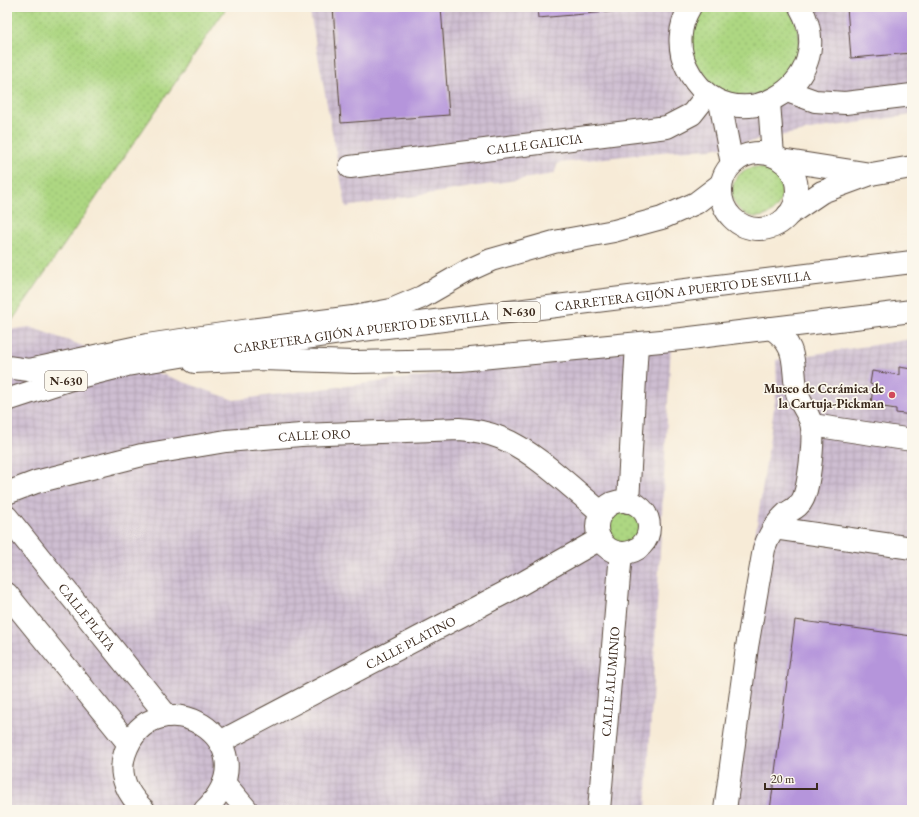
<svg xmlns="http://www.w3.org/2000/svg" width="919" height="817" viewBox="0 0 919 817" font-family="'EB Garamond',serif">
<defs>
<pattern id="industrial-grid" width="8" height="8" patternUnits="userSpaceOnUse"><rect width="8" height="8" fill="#cebed1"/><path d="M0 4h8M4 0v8" fill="none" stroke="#b2a3b3"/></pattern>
<pattern id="grass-dots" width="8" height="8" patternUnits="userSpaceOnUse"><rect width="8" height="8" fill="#add782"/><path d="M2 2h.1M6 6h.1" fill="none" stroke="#96b970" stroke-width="1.8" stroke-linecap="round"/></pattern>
</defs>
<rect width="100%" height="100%" fill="#fbf7ec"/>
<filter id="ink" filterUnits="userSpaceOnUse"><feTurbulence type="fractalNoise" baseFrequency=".025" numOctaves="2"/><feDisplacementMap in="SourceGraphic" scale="8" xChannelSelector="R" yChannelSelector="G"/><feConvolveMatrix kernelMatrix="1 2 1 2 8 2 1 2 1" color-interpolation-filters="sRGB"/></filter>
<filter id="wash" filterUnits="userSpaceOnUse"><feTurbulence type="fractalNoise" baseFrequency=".012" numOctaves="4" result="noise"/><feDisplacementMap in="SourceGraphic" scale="16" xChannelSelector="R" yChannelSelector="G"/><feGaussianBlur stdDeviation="0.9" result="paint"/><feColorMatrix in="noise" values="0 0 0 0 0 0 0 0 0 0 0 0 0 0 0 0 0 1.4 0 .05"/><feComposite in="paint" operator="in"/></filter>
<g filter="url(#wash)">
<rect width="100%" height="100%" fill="#f7ebd7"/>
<g fill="url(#industrial-grid)">
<path d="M309 7H912V115L821 128 712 149 671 151 558 163 554 174 346 207Z"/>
<path d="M30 327 234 400 671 345 646 810H7V330Z"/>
<path d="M912 339V810H715L777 388 776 360Z"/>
</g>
<g fill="url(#grass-dots)" stroke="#748050">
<path d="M7 7H227L7 328Z"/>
<path d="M702 7H787C798 21 803 42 797 59 784 92 747 106 715 87 710 85 707 78 704 73 700 69 696 64 693 59 685 43 693 20 702 7Z"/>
<circle cx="757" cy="192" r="25"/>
<circle cx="623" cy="527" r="26"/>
</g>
<g id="blocks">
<g fill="#b595db">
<path d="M333 7H441L449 115 341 123Z"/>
<path d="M537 7H642V9L538 18Z"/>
<path d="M847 7H912V53L851 58Z"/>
<path d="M899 367 912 369V415L896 413V409L871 405 873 385 870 384 872 371 899 375Z"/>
<path d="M795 620 912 636V810H770Z"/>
</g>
</g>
</g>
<g filter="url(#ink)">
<use href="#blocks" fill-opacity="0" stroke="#57473a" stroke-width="1"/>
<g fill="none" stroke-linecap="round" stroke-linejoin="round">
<defs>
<g id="minor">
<path d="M690 7C679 25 677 49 687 68 728 151 845 84 800 7"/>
<path d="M787 91 815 101 845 103 912 95"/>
<path d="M720 102 732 164"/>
<path d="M769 102 773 156"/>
<circle cx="759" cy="191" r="38"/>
<path d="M781 160 871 174 822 192 788 215"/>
<path id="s1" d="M350 167 667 127 692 114 707 95"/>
<path d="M871 174 912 167"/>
<path d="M194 362 262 359 354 362 460 360 682 339 912 311"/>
<path d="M7 367 29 370 147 345 250 330 353 317 391 310 422 297 469 270 491 260 554 242 614 231 662 218 696 203 721 184"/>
<path d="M812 425 912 440"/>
<path id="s2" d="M7 493 36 482 142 455 226 441 301 435 459 429C474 430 487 432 501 438 533 450 574 490 602 513"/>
<circle cx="623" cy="527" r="26"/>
<path d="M628 502 637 344"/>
<path id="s3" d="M7 517 167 716"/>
<path d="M774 528 912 548"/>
<path d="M7 594 128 743"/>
<path id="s4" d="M220 742 512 589 600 539"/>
<path d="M224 783 247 810"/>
<path d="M144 810C128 795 117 775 125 753 153 671 276 741 205 810"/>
<path id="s5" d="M599 810 621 553"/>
<path d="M725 810 747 647 764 549C769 534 776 523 787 513 793 509 800 506 803 499 809 486 815 437 811 423 808 412 800 404 797 393 791 365 800 347 771 328"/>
</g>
<g id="highway">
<path id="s6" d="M7 400 71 379 127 365 181 356 354 331 912 262"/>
</g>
</defs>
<use href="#minor" stroke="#57473a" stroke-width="24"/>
<use href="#highway" stroke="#57473a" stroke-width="24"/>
<use href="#minor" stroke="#fff" stroke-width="22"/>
<use href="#highway" stroke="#fff" stroke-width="22"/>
</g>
</g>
<circle fill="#d1495b" stroke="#fbf7ec" stroke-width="1.5" cx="892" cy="395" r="4"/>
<g text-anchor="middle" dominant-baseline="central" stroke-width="3.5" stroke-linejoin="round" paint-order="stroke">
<g fill="#fbf7ec" stroke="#75685c" stroke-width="1">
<rect x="498" y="302" width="42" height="20" rx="3"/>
<rect x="45" y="371" width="42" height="20" rx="3"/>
</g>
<g font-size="12" font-weight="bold" fill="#3b2a1e">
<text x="519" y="312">N-630</text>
<text x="66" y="381">N-630</text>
</g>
<g font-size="13" fill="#3b2a1e" stroke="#fbf7ec">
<text stroke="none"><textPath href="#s1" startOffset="186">CALLE GALICIA</textPath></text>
<text stroke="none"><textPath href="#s6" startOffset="686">CARRETERA GIJÓN A PUERTO DE SEVILLA</textPath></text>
<text stroke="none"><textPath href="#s6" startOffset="362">CARRETERA GIJÓN A PUERTO DE SEVILLA</textPath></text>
<text stroke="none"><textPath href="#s2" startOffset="314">CALLE ORO</textPath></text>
<text stroke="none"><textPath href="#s3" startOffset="128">CALLE PLATA</textPath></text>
<text stroke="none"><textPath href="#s4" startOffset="215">CALLE PLATINO</textPath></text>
<text stroke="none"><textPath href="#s5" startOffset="129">CALLE ALUMINIO</textPath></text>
</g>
<g font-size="13" font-weight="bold" fill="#3b2a1e" stroke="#fbf7ec" text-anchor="end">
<text x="884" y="388">Museo de Cerámica de<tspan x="884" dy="15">la Cartuja-Pickman</tspan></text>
</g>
</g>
<rect width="919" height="817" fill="none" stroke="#fbf7ec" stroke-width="24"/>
<path d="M765 783v6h52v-6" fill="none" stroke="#3b2a1e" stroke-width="2"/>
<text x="771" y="783" font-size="12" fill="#3b2a1e" stroke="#fbf7ec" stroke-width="3" paint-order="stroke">20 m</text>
</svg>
